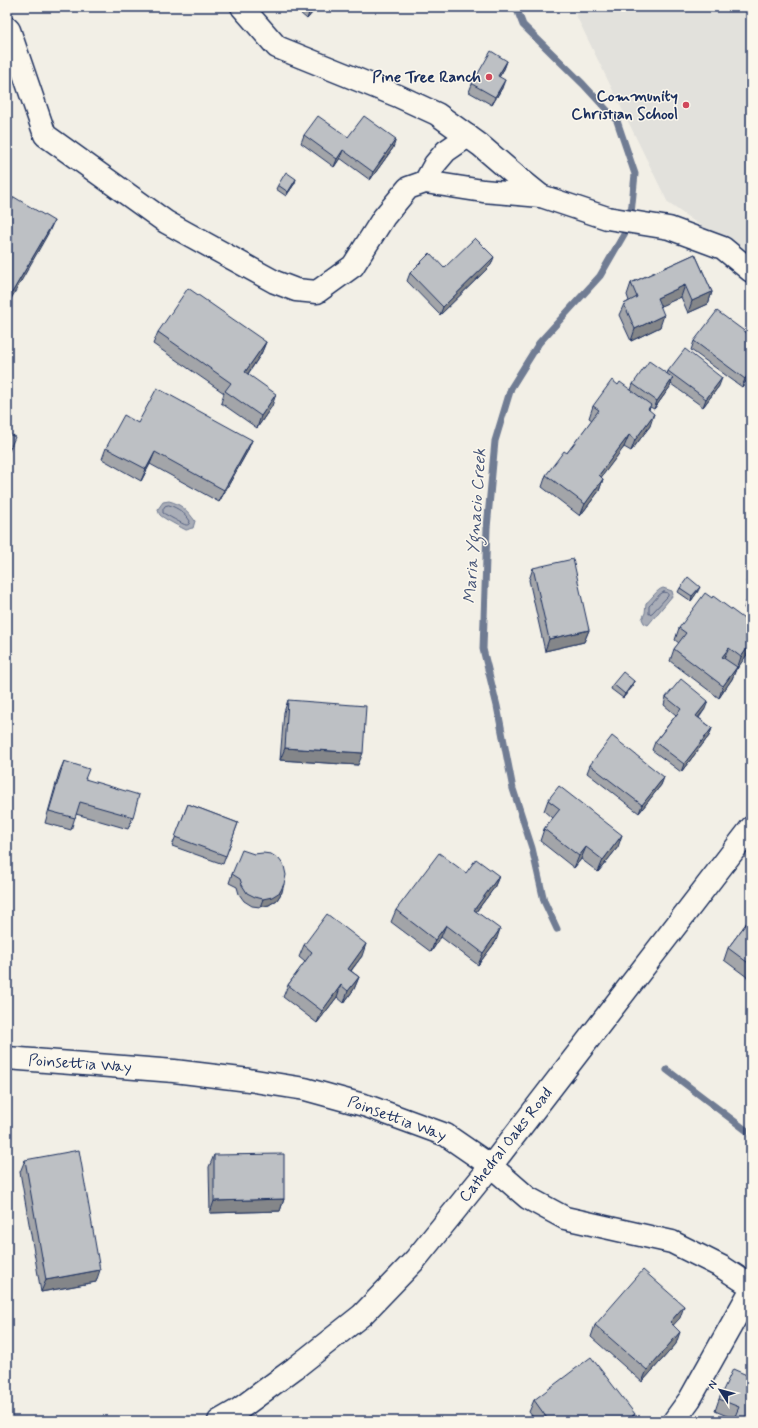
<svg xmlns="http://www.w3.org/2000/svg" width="758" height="1428" viewBox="0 0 758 1428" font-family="Mynerve,sans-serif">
<rect width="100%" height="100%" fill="#f2efe6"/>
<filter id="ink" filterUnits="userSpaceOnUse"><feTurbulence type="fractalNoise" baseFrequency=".025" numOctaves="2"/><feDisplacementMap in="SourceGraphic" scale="8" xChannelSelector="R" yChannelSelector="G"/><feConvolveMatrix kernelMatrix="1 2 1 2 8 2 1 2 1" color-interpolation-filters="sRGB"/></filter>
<g filter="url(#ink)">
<path fill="#e2e1dc" d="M572 7H751V261L668 203Z"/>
<g fill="#a9adb7" stroke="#707b93">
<path d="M169 501C181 504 188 511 195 521L193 528C190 528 188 530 186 530 184 529 161 517 160 515 159 514 158 510 158 509L163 502Z"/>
<path d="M663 588 672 591 673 595 648 625 644 623 642 619 645 613 646 603C652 599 656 590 663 588Z"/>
</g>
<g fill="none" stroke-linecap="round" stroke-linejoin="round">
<g stroke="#546182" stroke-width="1">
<path d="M169 505C178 508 185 513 190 521L189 524C188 525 187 525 186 525 184 525 165 514 163 513V509L165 506Z"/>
<path d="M664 592 668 593V596L652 613 649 614V606C654 602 658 594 664 592Z"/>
</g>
<g stroke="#707b93" stroke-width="7">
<path d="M516 7 523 25 583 84 617 121 635 174 630 224 600 276 539 343 511 388 495 441 487 528 483 649 497 706 513 789 532 848 544 901 557 929"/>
<path d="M667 1070 751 1134"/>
</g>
<defs>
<g id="minor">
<path d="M242 7 277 47 398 96 437 114 480 145 515 175 541 196 607 218 669 228 723 248 751 271"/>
<path d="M7 28 9 30 45 135 166 222 275 282 296 290 317 292 353 266 384 217 408 188 425 182 483 191 541 196"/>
<path d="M425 182 435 164 446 151 468 136"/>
<path d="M7 1058 174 1071 249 1080 305 1089 367 1106 446 1135 491 1166 528 1198 565 1218 672 1242 722 1267 751 1286"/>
<path d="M674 1421 690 1399 751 1290"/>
</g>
<path id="major" d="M219 1421 238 1410 295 1368 362 1315 415 1260 491 1166 751 828"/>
</defs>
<use href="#minor" stroke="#1b2f5e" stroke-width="25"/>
<use href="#major" stroke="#1b2f5e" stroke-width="25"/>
<use href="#minor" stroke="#fbf7ec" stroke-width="22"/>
<use href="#major" stroke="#fbf7ec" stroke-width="22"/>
</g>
<g fill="#a3a5a9" stroke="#1b2f5e">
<path d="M293 7H317L307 19Z"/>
<path d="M507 61 504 69 499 77 502 88 492 105 469 92 472 84Z"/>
<path d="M304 135 348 137 393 148 370 180 340 158 334 167 301 143Z"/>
<path d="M295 183 286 196 276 189 278 185Z"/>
<path d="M695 254 712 292 708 304 688 313 681 297 660 306V327L631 341 619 315 624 304 629 301 627 295 631 283Z"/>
<path d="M491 265 440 315 407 281 410 273 444 268Z"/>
<path d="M158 332 266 342 261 354 248 374 272 406 257 428 221 403 224 393 153 344Z"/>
<path d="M694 341 751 374 742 387 691 350Z"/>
<path d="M668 371 719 386 703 407 671 384 670 387 654 409 650 407 649 410 650 426 631 451 624 447 601 477 603 479 599 491 580 516 542 487 546 475 567 453 592 420 589 418 593 406 618 385 631 390 633 384 667 374Z"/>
<path d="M138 423 252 440 247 452 219 502 150 464 141 481 102 459 106 448Z"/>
<path d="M533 568 589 630 584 642 545 651 529 580Z"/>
<path d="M751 568V586L746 582Z"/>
<path d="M680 588 698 591 691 601 678 592Z"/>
<path d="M751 593V613L744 608 748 596Z"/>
<path d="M751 624V649L736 669 732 679 719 698 670 661 674 649 679 643 675 640 679 628Z"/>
<path d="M634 681 633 686 623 698 611 689 613 684Z"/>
<path d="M666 697 705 709 699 718 712 728 709 736 681 772 652 750 655 742 676 715 664 705Z"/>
<path d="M288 700 358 765 280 760 284 712Z"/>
<path d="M64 761 133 817 128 829 76 814 71 830 45 823 59 773Z"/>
<path d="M590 765 664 777 661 785 639 813 587 773Z"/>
<path d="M548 800 618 847 598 872 581 859 574 868 540 841 544 829 552 818 544 811Z"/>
<path d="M188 804 238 823 223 864 172 846Z"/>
<path d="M254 854 282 892 277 900 269 905 260 907 252 906 244 901 239 894 237 887 229 883 232 874Z"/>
<path d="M466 873 499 876 494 888 476 912 496 941 478 965 441 937 431 952 391 922 396 910Z"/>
<path d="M751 917V980L724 960 728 948Z"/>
<path d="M304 945 362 956 351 971 359 977 354 989 344 1003 337 997 317 1023 283 997 288 985 305 962 299 957Z"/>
<path d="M214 1155 284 1199 280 1211 210 1213 209 1167Z"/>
<path d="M25 1160 96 1282 41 1292 20 1172Z"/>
<path d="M680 1318 673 1325 676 1344 642 1382 591 1337 595 1325Z"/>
<path d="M749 1376 751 1421 734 1419 715 1411 719 1399Z"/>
<path d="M534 1400 632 1421H536L529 1412Z"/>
</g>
<g fill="#848689" stroke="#1b2f5e">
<path d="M311 7H317L307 19Z"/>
<path d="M507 61 504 69 495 84 498 76Z"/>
<path d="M505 80 502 88 492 105 495 97Z"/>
<path d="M396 139 393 148 370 180 373 172Z"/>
<path d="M343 150 340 158 334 167 337 159Z"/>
<path d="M296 179 295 183 286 196 288 192Z"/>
<path d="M54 221 49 232 7 306V301Z"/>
<path d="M494 257 491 265 440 315 443 307Z"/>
<path d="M685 285 681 297 652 310 657 298Z"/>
<path d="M712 292 708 304 688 313 692 301Z"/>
<path d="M664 315 660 327 631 341 635 329Z"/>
<path d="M266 342 261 354 241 384 245 372Z"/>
<path d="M751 370V374L742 387 745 379Z"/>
<path d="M673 378 670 387 654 409 657 401Z"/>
<path d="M722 378 719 386 703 407 706 399Z"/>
<path d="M276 394 272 406 257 428 261 416Z"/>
<path d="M654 414 650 426 631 451 635 440Z"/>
<path d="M629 435 624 447 594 487 599 475Z"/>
<path d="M252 440 247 452 219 502 224 490Z"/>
<path d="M155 452 150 464 141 481 146 469Z"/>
<path d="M603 479 599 491 580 516 585 504Z"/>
<path d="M700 587 698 591 691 601 692 596Z"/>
<path d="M589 630 584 642 545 651 549 639Z"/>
<path d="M751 643V649L737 669 741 657Z"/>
<path d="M729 648 724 659 722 657Z"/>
<path d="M737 667 732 679 719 698 723 686Z"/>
<path d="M634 681 633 686 623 698 625 694Z"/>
<path d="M708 701 705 709 693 724 696 716Z"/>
<path d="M712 728 709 736 681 772 684 764Z"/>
<path d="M285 748 363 753 358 765 280 760Z"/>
<path d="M664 777 661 785 639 813 642 805Z"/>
<path d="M622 835 618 847 598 872 603 860Z"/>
<path d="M586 847 581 859 574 868 579 856Z"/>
<path d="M499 876 494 888 469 921 474 910Z"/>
<path d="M284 884 282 892 277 900 269 905 260 907 263 899Z"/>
<path d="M446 925 441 937 431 952 435 940Z"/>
<path d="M500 929 496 941 478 965 483 953Z"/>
<path d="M366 944 362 956 343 981 348 969Z"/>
<path d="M359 977 354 989 344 1003 348 991Z"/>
<path d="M341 985 337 997 317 1023 322 1011Z"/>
<path d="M284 1199 280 1211 210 1213 214 1201Z"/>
<path d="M100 1270 96 1282 41 1292 46 1280Z"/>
<path d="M684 1306 680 1318 665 1334 670 1322Z"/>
<path d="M680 1332 676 1344 642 1382 647 1370Z"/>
<path d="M635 1414 632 1421H625Z"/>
</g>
<g fill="#bdc0c4" stroke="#1b2f5e">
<path d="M491 51 507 61 498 76 505 80 495 97 472 84Z"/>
<path d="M318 116 348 137 364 116 396 139 373 172 343 150 337 159 304 135Z"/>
<path d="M286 172 296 179 288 192 278 185Z"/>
<path d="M14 197 54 221 7 301V209Z"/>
<path d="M475 238 494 257 443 307 410 273 430 253 444 268Z"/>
<path d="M695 254 712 292 692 301 685 285 657 298 664 315 635 329 624 304 637 297 631 283Z"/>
<path d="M188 288 266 342 245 372 276 394 261 416 225 391 231 383 158 332Z"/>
<path d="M717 311 751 336V370L745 379 694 341Z"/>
<path d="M685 349 722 378 706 399 668 371Z"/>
<path d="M649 361 673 378 657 401 633 384Z"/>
<path d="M612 380 618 385 620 382 651 405 648 409 654 414 635 440 629 435 599 475 603 479 585 504 546 475 564 451 567 453 599 410 593 406Z"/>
<path d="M157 388 252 440 224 490 155 452 146 469 106 448 124 415 138 423Z"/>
<path d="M7 433 15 437 7 456Z"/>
<path d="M573 559 589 630 549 639 533 568Z"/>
<path d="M688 577 700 587 692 596 680 588Z"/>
<path d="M705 593 712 598 713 596 751 624V643L741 657 729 648 722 657 737 667 723 686 674 649 686 633 679 628Z"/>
<path d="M751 593V598L748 596Z"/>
<path d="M623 672 634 681 625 694 613 684Z"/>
<path d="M681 679 708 701 696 716 712 728 684 764 655 742 681 709 666 697Z"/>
<path d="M288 700 366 706 363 753 285 748Z"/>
<path d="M612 736 664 777 642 805 590 765Z"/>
<path d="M64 761 89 769 85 779 139 795 133 817 80 802 75 818 49 811Z"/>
<path d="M559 786 622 835 603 860 586 847 579 856 544 829 560 809 548 800Z"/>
<path d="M188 804 238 823 226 856 175 837Z"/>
<path d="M242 850 254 854 263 853 271 854 279 859 284 866 286 875 284 884 280 892 272 897 263 899 255 897 247 893 242 885 240 879 232 874Z"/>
<path d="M439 853 466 873 476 859 499 876 474 910 500 929 483 953 446 925 435 940 396 910Z"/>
<path d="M327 914 366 944 348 969 359 977 348 991 341 985 322 1011 288 985 312 952 304 945Z"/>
<path d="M751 917V965L728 948Z"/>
<path d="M79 1150 100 1270 46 1280 25 1160Z"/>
<path d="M284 1154V1199L214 1201V1155Z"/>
<path d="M643 1270 684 1306 670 1322 680 1332 647 1370 595 1325Z"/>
<path d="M591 1357 635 1414 625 1421H549L534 1400Z"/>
<path d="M733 1369 749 1376 751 1372V1421H733L739 1407 719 1399Z"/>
</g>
</g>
<g fill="#d1495b" stroke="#fbf7ec" stroke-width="1.5">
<circle cx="489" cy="77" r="4"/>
<circle cx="686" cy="105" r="4"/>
</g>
<g text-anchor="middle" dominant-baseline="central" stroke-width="3" stroke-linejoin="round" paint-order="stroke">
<g font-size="16" font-weight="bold" fill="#1b2f5e" stroke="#fbf7ec" text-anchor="end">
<text x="481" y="77">Pine Tree Ranch</text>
<text x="678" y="96">Community<tspan x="678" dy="18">Christian School</tspan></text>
</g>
<g font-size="16" fill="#1b2f5e" stroke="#fbf7ec">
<text transform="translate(80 1064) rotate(4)">Poinsettia Way</text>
<text transform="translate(397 1119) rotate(20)">Poinsettia Way</text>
<text transform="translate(506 1145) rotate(-52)">Cathedral Oaks Road</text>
</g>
<g font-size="17" font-style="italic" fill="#465579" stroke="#fbf7ec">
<text transform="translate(475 526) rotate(-86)">Maria Ygnacio Creek</text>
</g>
</g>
<rect width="758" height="1428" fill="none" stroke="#fbf7ec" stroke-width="24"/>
<rect x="12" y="12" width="734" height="1404" fill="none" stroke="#1b2f5e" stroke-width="1.5" filter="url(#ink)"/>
<g transform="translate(720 1390) rotate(306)" stroke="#fbf7ec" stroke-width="3" paint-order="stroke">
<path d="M0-3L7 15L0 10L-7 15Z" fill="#1b2f5e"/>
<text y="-6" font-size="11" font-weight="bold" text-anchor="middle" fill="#1b2f5e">N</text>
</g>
</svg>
